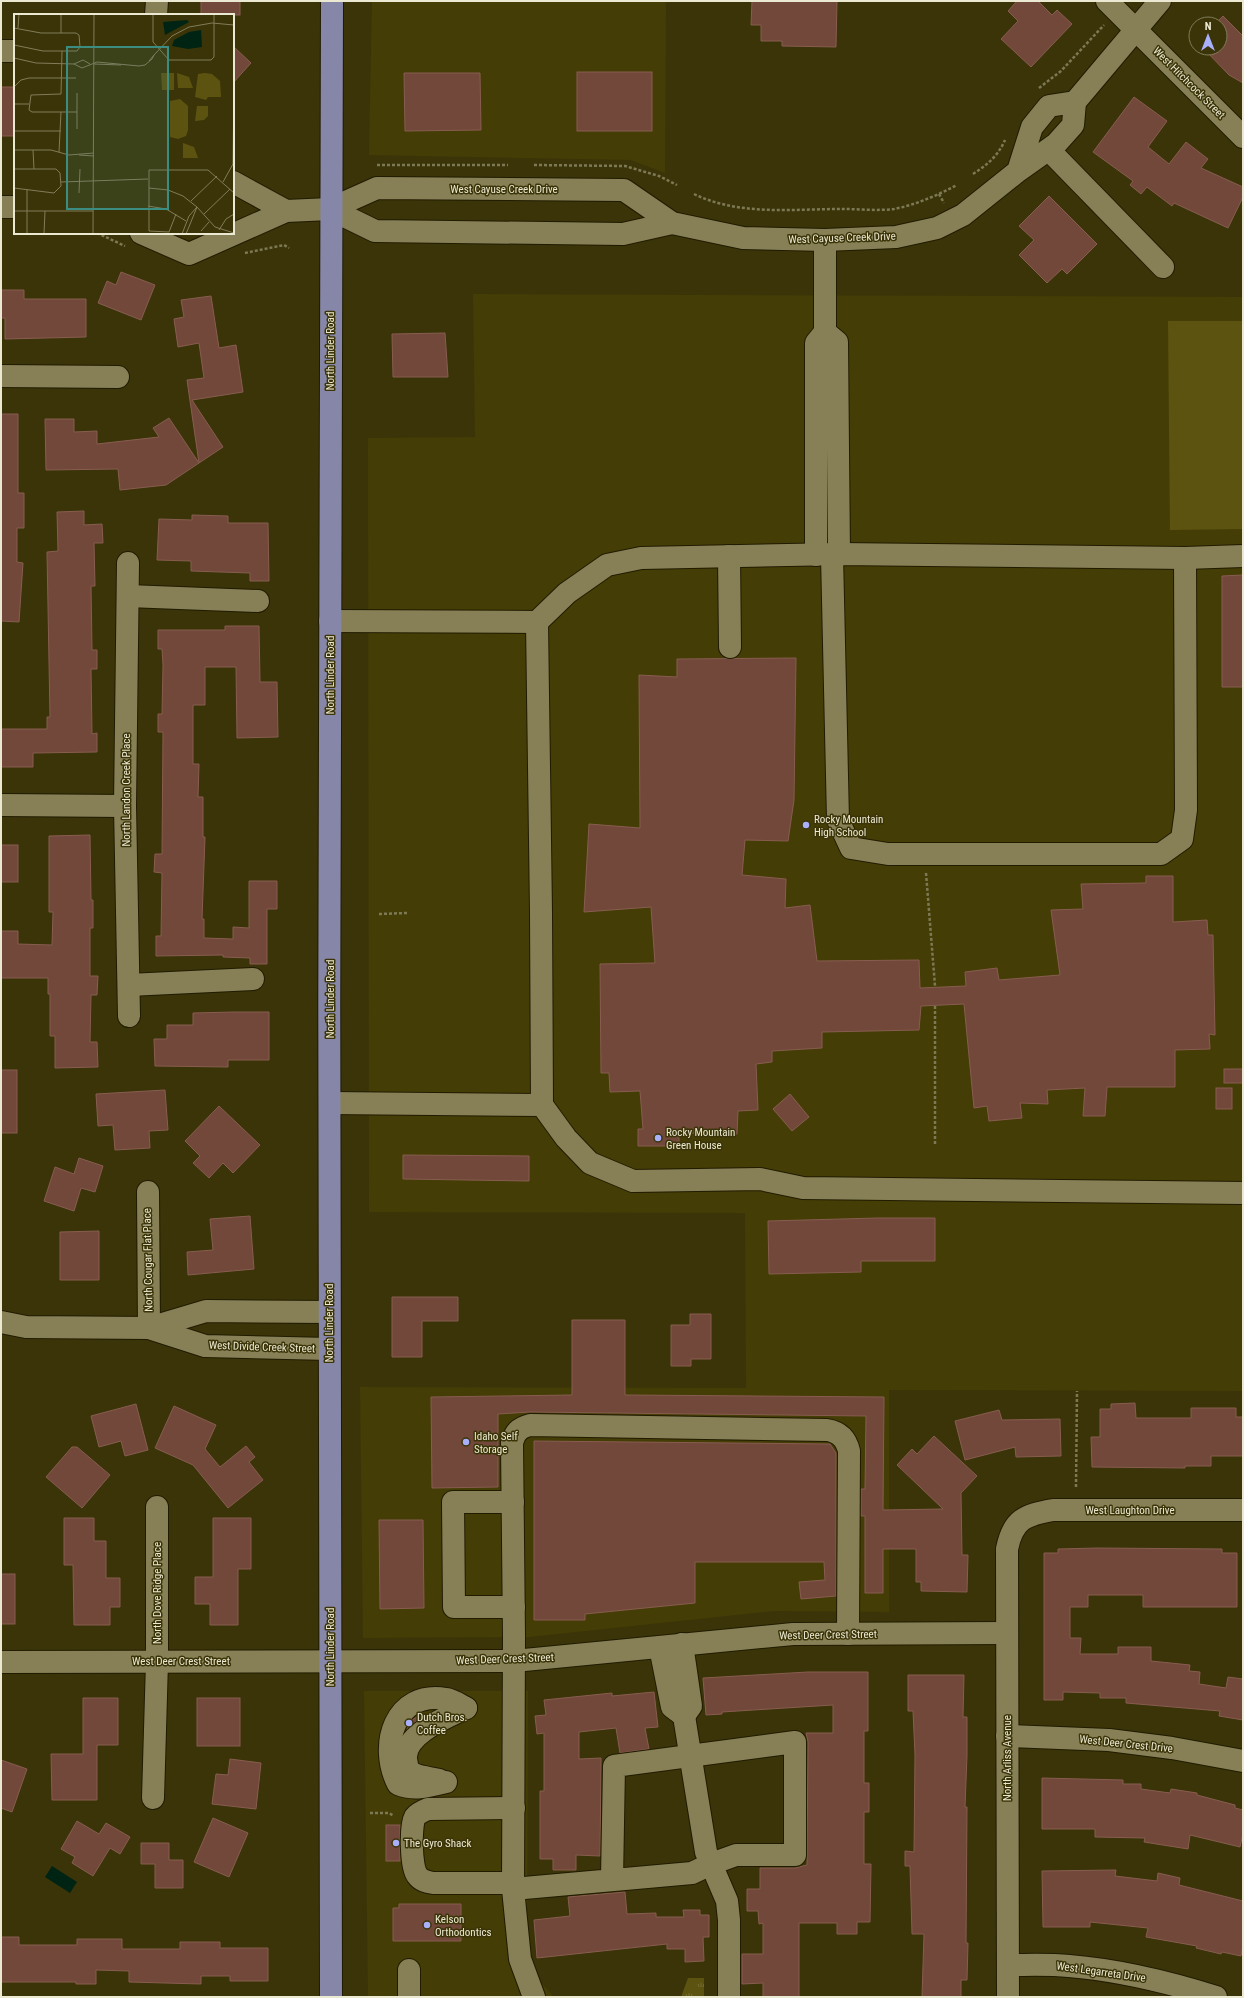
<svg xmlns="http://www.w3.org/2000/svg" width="1244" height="1998" viewBox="0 0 1244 1998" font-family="'Roboto Condensed',sans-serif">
<defs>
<pattern id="park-tufts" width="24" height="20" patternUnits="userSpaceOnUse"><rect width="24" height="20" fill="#5d5311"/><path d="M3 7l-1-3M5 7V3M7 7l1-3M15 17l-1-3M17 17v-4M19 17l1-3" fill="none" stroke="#746c33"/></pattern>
</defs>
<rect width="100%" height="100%" fill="#3b3408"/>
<g fill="#453d06">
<path d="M372 1H666L665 173 631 160 369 155Z"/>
<path d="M473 294 1243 297V1391L889 1390V1612L774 1611 529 1637 363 1638 360 1387 746 1388 745 1213 369 1212 368 438 475 437Z"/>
<path d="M364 1691H528L527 1949 537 1978 554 1997H368Z"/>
</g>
<path fill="#5d5311" d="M1168 321H1243V529L1170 530Z"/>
<path fill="url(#park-tufts)" d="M688 1978H704V1997H681Z"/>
<path fill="#002414" d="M52 1866 77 1882 70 1893 45 1877Z"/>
<g fill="#71483a" stroke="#875d4f">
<rect x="201" y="1" width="39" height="14"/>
<path d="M752 1H837L836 47 782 46V41H761V25H751Z"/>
<path d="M1017 1H1038L1052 15 1057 10 1072 24 1031 67 1001 39 1018 21 1008 11Z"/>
<path d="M1223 16 1243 36V83L1229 75 1203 48H1220V24H1215Z"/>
<path d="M233 46 251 63 233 83Z"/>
<rect x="577" y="72" width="75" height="59"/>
<path d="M404 73H480L481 130 405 131Z"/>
<rect x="1" y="87" width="14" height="49"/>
<path d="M1134 97 1167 121 1148 147 1169 164 1186 142 1208 159 1201 168 1243 187V197L1228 228 1174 203 1172 206 1147 187 1141 194 1130 185 1133 181 1093 152Z"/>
<path d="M1049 196 1097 244 1067 274 1062 269 1047 283 1019 255 1034 240 1019 226Z"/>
<path d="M121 272 155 285 141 320 98 303 107 281 116 285Z"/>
<path d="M1 290H24V299H86V337L5 339V318H1Z"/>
<path d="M211 296 219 348 236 345 243 392 192 400 223 447 199 463 187 380 204 378 199 343 178 347 174 319 184 317 181 300Z"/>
<path d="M445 333 448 377H393L392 334Z"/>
<path d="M1 414H18V493H24V528H17V562L23 563 19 622 1 621Z"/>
<path d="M169 418 199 463 166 485 120 490 118 469 46 470 45 419H74V432L97 431V444L159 437 153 428Z"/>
<path d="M84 511V525L102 524 103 543H94L95 586H91L92 650H97V669H91L92 734 97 733V752L33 753V767H1V729H47V717H50L47 552 58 551 57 512Z"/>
<path d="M192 515 228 516V523H268L269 581H250V573L191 571V561L157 560 159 519 192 520Z"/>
<path d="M1243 575V687H1222V576Z"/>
<path d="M225 626H259L260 682H277L278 737 237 738 236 667H205V705H193V764H199L198 797H203V837H205L202 919H204V938L233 939V927L249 928V881H277V909H267V964H250V958L223 957V955L156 956V936H161L162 873 154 872 155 854H162L163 732H158V714H162L163 665 162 649H158V630H225Z"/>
<path d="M796 658 794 800 788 841 745 840 742 875 786 879 785 908 810 905 817 961 919 960 920 988 966 986 965 972 997 968 999 980 1060 975 1051 910 1083 909 1081 884 1146 883V876H1173V922L1207 920 1208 935H1213L1215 1035 1209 1034 1210 1049 1175 1050V1087H1107L1105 1116H1083L1085 1088 1047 1090 1048 1104 1020 1103 1022 1118 989 1121 987 1106 974 1108 964 1004 921 1006 919 1030 822 1032V1048L772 1051V1062L756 1064 758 1110 738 1111 737 1134 679 1133V1146H638V1129H643L640 1091 610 1092 609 1073H601L600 964 655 963 651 907 584 912 589 824 640 828 639 675 677 677V659Z"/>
<path d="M90 835 91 900H93V928H90V976H98L97 995H91L90 1042H97L98 1067 55 1068V1036H50V994H48V978H1V931H18V944L52 945 53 912H49V836Z"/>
<rect x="1" y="845" width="17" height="37"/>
<path d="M233 1012H269V1060H228V1067L155 1066 154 1039H167V1025H193V1013Z"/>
<rect x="1224" y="1069" width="19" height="14"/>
<rect x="1" y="1070" width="16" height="63"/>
<rect x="1216" y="1088" width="16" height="21"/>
<path d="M165 1090 168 1130 149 1131 150 1148 115 1150 113 1125 98 1126 96 1094Z"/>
<path d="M790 1094 809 1117 792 1131 773 1109Z"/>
<path d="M219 1106 260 1145 233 1173 223 1163 209 1178 193 1163 200 1156 185 1141Z"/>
<path d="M403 1155 529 1156V1181L403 1179Z"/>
<path d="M79 1158 103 1166 95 1192 81 1188 74 1211 44 1201 55 1167 74 1174Z"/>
<path d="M250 1216 254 1269 188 1275 187 1252 213 1250 210 1219Z"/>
<path d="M877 1218H935V1261H861V1272L769 1274 768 1221Z"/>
<path d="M99 1231V1280H60V1232Z"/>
<path d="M392 1297H458V1321H422V1357H392Z"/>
<path d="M690 1314H711V1359H691V1366H671V1325H690Z"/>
<path d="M572 1320H625V1395L884 1397 883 1510 943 1509 897 1465 912 1449 917 1454 934 1436 977 1476 961 1493 962 1555H968L967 1592 921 1591V1582H916V1549H883V1593H865V1516H861V1489H865L866 1416 530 1412 498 1414V1487L432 1488 431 1397 572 1395Z"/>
<path d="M1135 1403 1136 1418H1191V1408H1236V1417H1243V1456H1211V1466H1185V1468L1092 1467 1091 1437H1100V1409H1111V1404Z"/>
<path d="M136 1404 148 1450 125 1456 121 1441 99 1447 91 1416Z"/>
<path d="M174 1406 216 1425 205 1449 220 1467 246 1446 255 1457 249 1462 263 1480 228 1508 193 1465 155 1448Z"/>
<path d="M999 1410 1002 1420 1060 1419 1061 1456 1016 1457 1015 1447 965 1460 955 1421Z"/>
<path d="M534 1441 830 1444 836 1453V1596L801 1599 799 1582 825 1580 824 1562H695V1603L585 1614V1620H534Z"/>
<path d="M72 1447H77L110 1475 82 1508 46 1477Z"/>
<path d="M64 1518H94V1541H106V1578H120V1607H110V1625H74L73 1565H64Z"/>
<path d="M213 1518H251V1569H238V1625H210V1604H195V1577H213Z"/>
<path d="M379 1520H423L424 1608 380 1609Z"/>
<path d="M1097 1548 1222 1549V1553H1237V1607H1143V1595H1088V1607H1070V1638H1081L1080 1654H1118V1647H1151V1661L1190 1665 1189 1671 1200 1672 1199 1684 1226 1688 1228 1677 1243 1679V1720L1219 1716 1220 1711 1126 1703V1698H1100V1693L1063 1692V1700H1044V1553H1058V1549Z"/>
<rect x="1" y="1574" width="14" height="50"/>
<path d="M808 1672H868V1731H864V1783H869V1812H864V1864H871L870 1922H857V1934H837V1923H799V1997H763V1983L742 1984V1954H763V1923L759 1924 758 1911H747V1889H760V1868H795L807 1865 808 1742 806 1733H833V1705L722 1712V1714L706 1715 703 1678Z"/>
<path d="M908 1675H964L963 1717H967V1755L965 1807H967L966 1943H968L967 1980H961V1997H922L924 1934H912L910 1866H905V1851L914 1852 915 1755 913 1711H908Z"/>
<path d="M654 1692 658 1727 645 1728 649 1749 620 1753 616 1728 579 1732V1759L601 1758 600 1856 576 1855V1870H553V1859H540V1791H544V1733L537 1734 535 1716 546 1715 544 1700 612 1693V1696Z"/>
<path d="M83 1698H118V1745H97V1800H52L51 1754H83Z"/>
<rect x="197" y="1698" width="43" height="48"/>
<path d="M422 1714 424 1715 407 1729 412 1720Z"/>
<path d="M230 1759 261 1763 256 1809 212 1804 216 1774 228 1775Z"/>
<path d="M1 1760 27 1769 12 1812 1 1808Z"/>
<path d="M1042 1778 1123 1780V1784H1141V1789L1170 1793 1171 1789 1197 1793V1795L1235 1805V1808L1243 1810V1834L1240 1847 1190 1835 1188 1849 1144 1842 1145 1838 1095 1837V1829H1042Z"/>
<path d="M213 1818 248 1833 229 1877 194 1862Z"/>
<path d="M77 1821 99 1834 106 1823 130 1837 120 1854 110 1848 93 1876 72 1863 75 1857 61 1849Z"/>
<rect x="386" y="1825" width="14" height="36"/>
<path d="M141 1843H169V1860H183V1888H155V1864H141Z"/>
<path d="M1116 1870 1115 1876 1157 1881 1158 1873 1180 1878 1179 1885 1243 1901V1946L1241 1956 1222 1952 1221 1954 1196 1948 1197 1946 1146 1937 1148 1928 1090 1922V1927H1043L1042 1871Z"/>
<path d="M625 1892 627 1914 656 1913V1917H684L683 1910H700V1915H709V1937H703L704 1961 685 1962V1949H667V1944L537 1958 534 1920 570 1916 568 1897Z"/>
<path d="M399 1904H461V1941H393V1908H399Z"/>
<path d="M1 1937H19V1945H77V1939H122V1949H180V1942H220V1948H268V1981H230V1976H201V1984L129 1982V1971L96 1970V1984H76V1982H1Z"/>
</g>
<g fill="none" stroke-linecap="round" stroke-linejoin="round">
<defs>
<g id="minor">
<path d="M1107 1 1243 137"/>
<path d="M156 15 157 1"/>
<path d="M1 51H15"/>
<path d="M1075 102 1160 1"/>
<path d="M1049 150 1163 267"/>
<path d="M233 182 286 211"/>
<path d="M1 207H15"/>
<path d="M330 209 375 231 623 234 672 223"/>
<path d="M141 233 189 254 286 211 330 209 377 188 624 190 672 223 743 238 825 240 896 237 937 228 963 215 1018 171 1056 144 1073 125 1075 102 1049 106 1032 127 1018 171"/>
<path d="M825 332 837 342 839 554"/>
<path d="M1 376 118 377"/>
<path d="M816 555V343L825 332V240"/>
<path d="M832 555 838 820 851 848 888 854H1161L1182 839 1186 810 1185 558"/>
<path d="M729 556 730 647"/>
<path d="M128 563 125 806 129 1016"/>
<path d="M128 596 258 601"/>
<path d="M330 621 537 622"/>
<path d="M1 805 125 806"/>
<path d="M129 985 253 979"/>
<path d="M330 1103 542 1105 566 1138 590 1163 633 1181 760 1179 803 1188 1243 1193"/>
<path d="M542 1105 541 912 537 622 567 593 607 565 641 558 839 554 1185 558 1243 556"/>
<path d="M148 1192 149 1328"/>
<path d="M1 1322 26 1327 149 1328 206 1311 329 1312"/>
<path d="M149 1328 205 1346 329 1349"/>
<path d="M513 1502H453L454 1607H514"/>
<path d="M660 1647 672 1707 684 1716 691 1706 682 1644"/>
<path d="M1 1662 514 1661 793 1634 1007 1633"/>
<path d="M684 1716 706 1852 727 1901 729 1920V1997"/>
<path d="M1007 1736 1109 1740 1172 1748 1243 1761"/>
<path d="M439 1780C431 1778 418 1777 412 1773 407 1770 407 1764 406 1759 404 1734 447 1717 466 1708"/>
<path d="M446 1782C428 1786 415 1791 398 1784 378 1745 395 1690 446 1699 453 1700 460 1705 466 1708"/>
<path d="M153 1798 157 1662V1507"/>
<path d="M513 1883H433C427 1882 421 1881 417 1875 411 1868 410 1826 415 1817 418 1813 423 1811 428 1809L514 1808"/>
<path d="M513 1889 692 1873 711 1864 736 1855H795V1742L614 1766 612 1880"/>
<path d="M1008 1965C1028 1965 1049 1964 1069 1966 1119 1970 1168 1982 1216 1997"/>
<path d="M409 1970V1997"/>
<path d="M534 1997 520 1959 513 1889 514 1637 512 1443C515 1432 519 1428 530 1425L827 1430C839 1432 846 1438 849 1451L848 1634"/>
<path d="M1008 1997 1007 1549C1013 1519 1025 1515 1053 1510H1243"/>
</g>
<path id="major" d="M331 1997C330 1332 327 666 332 1"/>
</defs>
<use href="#minor" stroke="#211b00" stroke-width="24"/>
<use href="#major" stroke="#211b00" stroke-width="24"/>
<g stroke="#7e7955" stroke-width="2.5" stroke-dasharray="3 2" stroke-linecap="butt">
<path d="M1039 88 1061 71 1104 25"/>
<path d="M377 165H508"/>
<path d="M534 165 625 166 659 176 677 185"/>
<path d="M973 174C987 165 998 156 1005 140"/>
<path d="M694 194C739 216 793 209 842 209 859 209 878 211 894 209 915 205 938 195 957 185"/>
<path d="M939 194 944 203"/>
<path d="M97 233 125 246"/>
<path d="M245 253 284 245 289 248"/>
<path d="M926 873 935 986"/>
<path d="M379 914 407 913"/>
<path d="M935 1006V1145"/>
<path d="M1076 1487 1077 1391"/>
<path d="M370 1813H389L394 1816"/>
</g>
<use href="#minor" stroke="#878056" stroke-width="22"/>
<use href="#major" stroke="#8686a9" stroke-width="22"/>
</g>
<g fill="#a9b0fc" stroke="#3b3408" stroke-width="1.5">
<circle cx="806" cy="825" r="4"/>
<circle cx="658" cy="1138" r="4"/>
<circle cx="466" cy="1442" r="4"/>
<circle cx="409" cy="1723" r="4"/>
<circle cx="396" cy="1843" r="4"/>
<circle cx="427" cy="1925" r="4"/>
</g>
<g text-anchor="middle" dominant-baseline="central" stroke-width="3" stroke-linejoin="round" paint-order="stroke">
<g font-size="11" fill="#ece9d2" stroke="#3b3408">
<text transform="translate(1189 83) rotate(45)">West Hitchcock Street</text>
<text x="504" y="189">West Cayuse Creek Drive</text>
<text transform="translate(842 238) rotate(-2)">West Cayuse Creek Drive</text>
<text transform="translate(330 351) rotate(-90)">North Linder Road</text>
<text transform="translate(330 675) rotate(-90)">North Linder Road</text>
<text transform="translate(126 790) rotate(-90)">North Landon Creek Place</text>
<text transform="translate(330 999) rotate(-90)">North Linder Road</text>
<text transform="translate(148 1260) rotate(-91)">North Cougar Flat Place</text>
<text transform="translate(329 1323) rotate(-90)">North Linder Road</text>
<text transform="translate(262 1347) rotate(2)">West Divide Creek Street</text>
<text x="1130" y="1510">West Laughton Drive</text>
<text transform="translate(157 1593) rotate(-90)">North Dove Ridge Place</text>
<text transform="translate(828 1635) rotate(-1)">West Deer Crest Street</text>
<text transform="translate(330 1647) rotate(-90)">North Linder Road</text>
<text transform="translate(505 1659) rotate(-2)">West Deer Crest Street</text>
<text x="181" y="1661">West Deer Crest Street</text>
<text transform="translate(1126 1744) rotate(6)">West Deer Crest Drive</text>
<text transform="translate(1007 1758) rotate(-90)">North Arliss Avenue</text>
<text transform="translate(1101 1972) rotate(8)">West Legarreta Drive</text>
</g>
<g font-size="11" fill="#ece9d2" stroke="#3b3408" text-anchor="start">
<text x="814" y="819">Rocky Mountain<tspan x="814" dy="13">High School</tspan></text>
<text x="666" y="1132">Rocky Mountain<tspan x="666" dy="13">Green House</tspan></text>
<text x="474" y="1436">Idaho Self<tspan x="474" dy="13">Storage</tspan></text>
<text x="417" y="1717">Dutch Bros.<tspan x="417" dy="13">Coffee</tspan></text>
<text x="404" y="1843">The Gyro Shack</text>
<text x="435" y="1919">Kelson<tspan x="435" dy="13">Orthodontics</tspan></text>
</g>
</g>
<g transform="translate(14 14)">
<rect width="220" height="220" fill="#3b3408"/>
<path d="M147 59H160V76H148ZM163 59 175 63 179 74H164ZM191 59 198 60 206 67 207 83H194L192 86 181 83 184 60ZM166 85 174 92V116L172 122 164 125 156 123V87ZM183 92H194V102L190 106 181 107ZM169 129 180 133 184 144H169Z" fill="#5d5311"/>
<path d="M173 6 175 8 151 21 149 8ZM187 16 188 33 174 35 158 32 160 26 175 18Z" fill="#002414"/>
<path fill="none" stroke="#827c59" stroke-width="1" d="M21 0H64M139 0V28L155 46H197L200 43V0M0 14 27 19H62L65 21 66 33 63 37H29L0 31M4 14 5 0M47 19V1M48 37 47 80 17 81 15 96 18 98H63M140 41 158 22 175 13 198 9 220 11M0 44 22 49 60 50 69 46 76 50M60 50 68 54 83 48 125 52 131 51 138 45 140 41 135 47M80 50 107 51M0 73 7 66 15 64H62M63 79V115M0 90H15M0 117H47M0 136H37L55 141 80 139M19 136 20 155M45 138 47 98M65 141 80 142M0 155H42L46 159 47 172 40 179 0 174M47 168 134 165M209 168 219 150 220 70M135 174 154 176 169 182 183 193 201 213 220 219M13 176V220M65 179 66 155M177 187 203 162M134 192 152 195 172 207M0 197H79M162 200 155 218 135 217V156H194L220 179M190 200 216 175M205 216 212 205 220 200M187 217 195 208M30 220 31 197M79 220 80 0M168 220 175 202 183 193 172 220"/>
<path fill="#3b8d82" fill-opacity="0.15" stroke="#3b8d82" stroke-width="2" d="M53 33H154V195H53Z"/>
<rect width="220" height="220" fill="none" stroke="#ece9d2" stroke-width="2"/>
</g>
<rect width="1244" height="1998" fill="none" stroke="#ece9d2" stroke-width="4"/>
<g transform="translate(1208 36)"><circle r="19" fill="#3b3408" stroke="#827c59"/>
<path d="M0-3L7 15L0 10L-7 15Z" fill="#a9b0fc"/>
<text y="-6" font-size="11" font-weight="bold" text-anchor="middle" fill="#ece9d2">N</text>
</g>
</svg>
